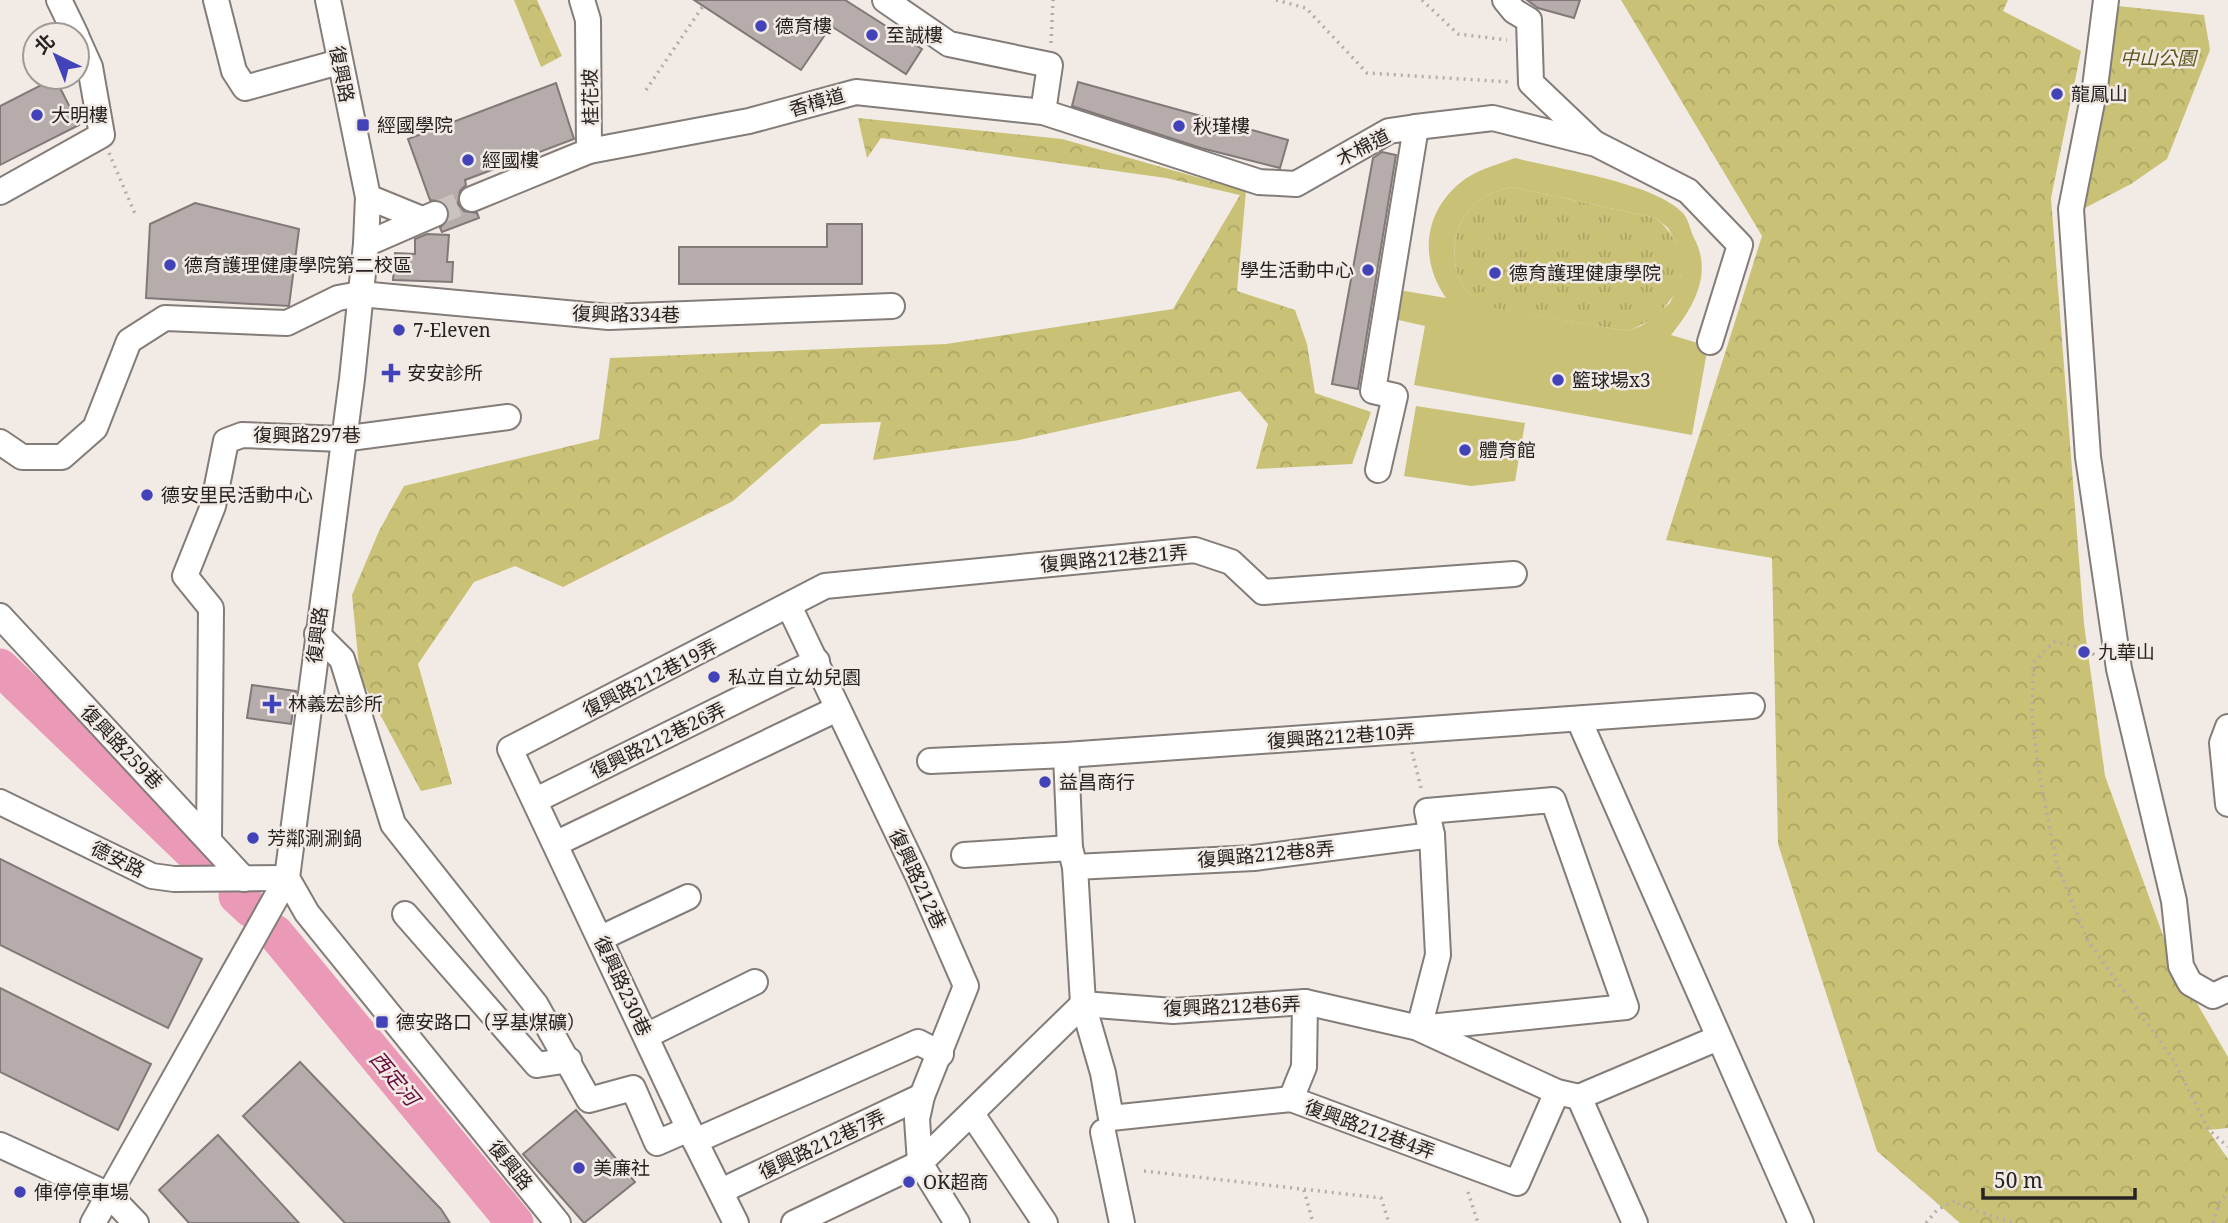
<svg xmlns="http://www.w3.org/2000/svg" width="2228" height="1223" viewBox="0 0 2228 1223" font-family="'Noto Serif','Noto Sans TC',serif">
<defs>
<pattern id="grass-tufts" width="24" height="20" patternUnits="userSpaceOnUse" patternTransform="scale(1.75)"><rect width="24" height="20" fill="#c9c175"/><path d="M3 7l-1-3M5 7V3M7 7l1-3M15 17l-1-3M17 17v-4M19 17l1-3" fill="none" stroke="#aca665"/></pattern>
<pattern id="forest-crowns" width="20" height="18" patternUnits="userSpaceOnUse" patternTransform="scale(1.75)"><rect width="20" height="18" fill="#c9c175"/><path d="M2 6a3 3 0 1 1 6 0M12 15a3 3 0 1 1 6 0" fill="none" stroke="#aca665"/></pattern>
</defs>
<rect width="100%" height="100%" fill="#f2eae5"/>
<path fill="url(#grass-tufts)" d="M1513 187 1656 218C1704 260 1679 311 1628 331L1492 308C1481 302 1469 296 1463 285 1445 256 1456 211 1487 195 1495 191 1505 189 1513 187Z"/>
<g fill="url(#forest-crowns)">
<path d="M514 0H537L562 56 541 67Z"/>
<path d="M1621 0H2008L2003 11 2081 51 2051 198 2084 624 2105 776 2172 960 2228 1057V1128L2208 1130 2228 1159V1223H1960L1877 1151 1778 844 1772 558 1666 540 1762 236Z"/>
<path d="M2118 6 2204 15 2210 50 2167 159 2131 184 2081 210 2108 83Z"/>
<path d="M858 118 1062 139 1246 191 1237 291 1295 310 1307 344 1315 393 1371 412 1352 464 1256 469 1268 424 1240 391 1019 440 873 460 881 422 821 424 733 501 563 587 515 566 474 582 418 664 452 784 421 791 360 677 352 595 379 531 404 486 599 439 610 358 946 344 1173 309 1240 195 1166 178 881 138 867 158Z"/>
</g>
<g fill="#c9c175" fill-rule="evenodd">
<path d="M1515 158C1558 169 1653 182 1683 213 1689 220 1690 230 1694 238 1713 273 1694 307 1671 335L1708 346 1692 435 1414 385 1425 326 1394 319 1399 290 1446 298C1418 258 1424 209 1465 179 1480 169 1499 164 1515 158ZM1513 187 1656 218 1668 228 1676 243 1681 276 1670 303 1641 326 1628 331 1493 308C1482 302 1469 296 1463 285 1445 256 1456 211 1487 195 1495 191 1505 189 1513 187Z"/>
<path d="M1416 406 1525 423 1515 481 1471 486 1404 476Z"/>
</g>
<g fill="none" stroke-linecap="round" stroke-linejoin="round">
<g stroke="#ea9ab7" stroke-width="37">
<path d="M0 667 204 863"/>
<path d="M237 896 251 909"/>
<path d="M275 933 515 1223"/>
</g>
</g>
<g fill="#b6acab" stroke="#817878" stroke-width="2">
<path d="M694 0H845L922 49 906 74 831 26 801 70Z"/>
<path d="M1527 0H1580L1574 18 1538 8Z"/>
<path d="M55 78 79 125 0 165V106Z"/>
<path d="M1078 82 1288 140 1280 168 1201 148 1072 106Z"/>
<path d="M556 83 574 139 465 180 466 185 460 191 458 204 464 211 477 213 479 218 442 232 440 228 450 216 449 209 443 202 430 200 408 139Z"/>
<path d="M1382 152 1396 155 1358 389 1332 384 1373 158Z"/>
<path d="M195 203 299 229 289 306 146 298 150 224Z"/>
<path d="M827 224H862V284H679V247H827Z"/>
<path d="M427 234 449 235 447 262H453L452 282 393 280 395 253 415 254V239Z"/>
<path d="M252 685 296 691 291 724 247 718Z"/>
<path d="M0 859 202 959 168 1028 0 945Z"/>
<path d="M0 988 151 1064 118 1130 0 1072Z"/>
<path d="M300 1062 441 1209 450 1223H345L243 1116Z"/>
<path d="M576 1110 635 1182 584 1223 523 1154Z"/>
<path d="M218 1135 299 1223H189L159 1190Z"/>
</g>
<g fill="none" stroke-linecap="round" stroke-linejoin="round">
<path stroke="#c9c2be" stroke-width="24" stroke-dasharray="24 12" stroke-linecap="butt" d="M435 214 472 199"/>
<defs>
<g id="minor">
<path d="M59 0 76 35"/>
<path d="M216 0 234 71 245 88 339 62"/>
<path d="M328 0 368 197 366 244 352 379 287 878 307 913 558 1223"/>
<path d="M1505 0 1514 11 1529 20 1531 83 1593 142"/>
<path d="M2106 0 2095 87 2071 209 2088 457 2119 669 2174 901 2181 966 2190 983 2213 996 2228 989"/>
<path d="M1043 112 1259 182 1296 184 1389 131 1416 127 1373 391 1395 396 1378 470"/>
<path d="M1416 127 1493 118 1596 144 1688 191 1740 245 1710 342"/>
<path d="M589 151 749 121 856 92 1043 112 1050 65 949 44 885 0"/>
<path d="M0 192 102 135 90 67 77 38"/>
<path d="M368 197 422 219"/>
<path d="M472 199 589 151 588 20 582 0"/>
<path d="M366 244 435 214"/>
<path d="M0 442 22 457H62L95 428 129 341 165 318 287 323 338 298 360 294 609 317 892 306"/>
<path d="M789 606 918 876 966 986 922 1096 917 1119 920 1163 957 1223"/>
<path d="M0 616 244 879"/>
<path d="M317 634 342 659 393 824 536 1005 589 1100 633 1088 657 1143 689 1129"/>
<path d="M1579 720 1801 1223"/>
<path d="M2228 727 2222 743 2228 804"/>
<path d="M1066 755 1070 848 1075 867 1083 1004 1103 1073 1111 1118 1291 1099 1517 1183 1557 1092"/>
<path d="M930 761 1066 755 1752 706"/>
<path d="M536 800 817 661"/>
<path d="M0 802 152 876 174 879 287 878"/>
<path d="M209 839 211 608 185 576 213 506 226 441 242 435 342 439 508 417"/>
<path d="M557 843 837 709"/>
<path d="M964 855 1070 848"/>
<path d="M1075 867 1254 858 1432 835 1427 811 1553 800 1626 1007 1419 1028"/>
<path d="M405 914 537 1065 569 1060"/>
<path d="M601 938 688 897"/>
<path d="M1083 1004 1173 1011 1305 1002 1419 1028 1438 955 1432 835"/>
<path d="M1420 1029 1557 1092 1579 1097 1635 1223"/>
<path d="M646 1036 755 982"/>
<path d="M1579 1097 1718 1038"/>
<path d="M1291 1099 1304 1067 1305 1002"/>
<path d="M972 1114 1045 1223"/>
<path d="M1103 1132 1122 1223"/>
<path d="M695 1141 918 1042 941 1054"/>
<path d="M0 1145 109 1195 136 1223"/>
<path d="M721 1191 922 1096"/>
<path d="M93 1223 287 878"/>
<path d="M736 1223 689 1129 510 749 825 586 1195 550 1231 562 1263 592 1514 574"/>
<path d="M794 1223 920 1163 1083 1004"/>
</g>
</defs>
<use href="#minor" stroke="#837c78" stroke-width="28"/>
<g stroke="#b3aca9" stroke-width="3.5" stroke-dasharray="2 5" stroke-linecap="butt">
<path d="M1276 0 1306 8 1367 73 1510 82"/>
<path d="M1422 0 1458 34 1507 40"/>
<path d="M1051 43 1053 0"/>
<path d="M646 90 703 6"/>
<path d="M109 153 136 216"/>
<path d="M2094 655 2087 648 2054 642 2033 663 2032 716 2038 767 2057 865 2088 941 2174 1061 2208 1129 2228 1147"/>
<path d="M1412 752 1422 792"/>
<path d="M1144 1171 1381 1198 1389 1223"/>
<path d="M1304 1190 1313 1223"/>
<path d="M1468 1192 1478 1223"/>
<path d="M1926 1223 1937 1210 1956 1200 1959 1205 2013 1223"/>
<path d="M2213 1223 2220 1200 2228 1194"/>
</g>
<use href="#minor" stroke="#fff" stroke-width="24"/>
</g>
<g fill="#4243b8" stroke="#f2eae5" stroke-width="2.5">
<circle cx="761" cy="26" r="7"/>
<circle cx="872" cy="35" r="7"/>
<circle cx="2057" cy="94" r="7"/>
<circle cx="37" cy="115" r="7"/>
<rect x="356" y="118" width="14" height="14" rx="3.5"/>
<circle cx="1179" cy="126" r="7"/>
<circle cx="468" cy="160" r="7"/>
<circle cx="170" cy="265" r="7"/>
<circle cx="1368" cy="270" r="7"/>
<circle cx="1495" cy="273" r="7"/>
<circle cx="399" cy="330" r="7"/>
<path d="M387.5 362.5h7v7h7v7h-7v7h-7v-7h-7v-7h7z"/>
<circle cx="1558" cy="380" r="7"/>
<circle cx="1465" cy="450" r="7"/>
<circle cx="147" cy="495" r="7"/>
<circle cx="2084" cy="652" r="7"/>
<circle cx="714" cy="677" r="7"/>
<path d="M268.5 693.5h7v7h7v7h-7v7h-7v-7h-7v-7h7z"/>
<circle cx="1045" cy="782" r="7"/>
<circle cx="253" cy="838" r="7"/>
<rect x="375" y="1015" width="14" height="14" rx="3.5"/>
<circle cx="579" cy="1168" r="7"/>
<circle cx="909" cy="1182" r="7"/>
<circle cx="20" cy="1192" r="7"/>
</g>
<g text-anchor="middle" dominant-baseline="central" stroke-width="5" stroke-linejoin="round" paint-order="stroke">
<g font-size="19" fill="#262322" stroke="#f2eae5" text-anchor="start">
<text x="775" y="26">德育樓</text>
<text x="886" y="35">至誠樓</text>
<text x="2071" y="94">龍鳳山</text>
<text x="51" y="115">大明樓</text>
<text x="377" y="125">經國學院</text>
<text x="1193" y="126">秋瑾樓</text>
<text x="482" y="160">經國樓</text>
<text x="184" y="265">德育護理健康學院第二校區</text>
<text x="1354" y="270" text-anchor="end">學生活動中心</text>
<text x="1509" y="273">德育護理健康學院</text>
<text x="413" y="330">7-Eleven</text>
<text x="407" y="373">安安診所</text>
<text x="1572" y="380">籃球場x3</text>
<text x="1479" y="450">體育館</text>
<text x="161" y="495">德安里民活動中心</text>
<text x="2098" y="652">九華山</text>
<text x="728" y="677">私立自立幼兒園</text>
<text x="288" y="704">林義宏診所</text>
<text x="1059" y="782">益昌商行</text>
<text x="267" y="838">芳鄰涮涮鍋</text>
<text x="396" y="1022">德安路口（孚基煤礦）</text>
<text x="593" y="1168">美廉社</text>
<text x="923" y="1182">OK超商</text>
<text x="34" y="1192">俥停停車場</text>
</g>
<g font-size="19" font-style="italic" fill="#5d561b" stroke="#f2eae5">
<text x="2158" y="58">中山公園</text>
</g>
<g font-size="19" fill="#262322" stroke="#f2eae5">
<text transform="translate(342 74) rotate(79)">復興路</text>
<text transform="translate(590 97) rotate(-91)">桂花坡</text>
<text transform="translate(817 102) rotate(-16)">香樟道</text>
<text transform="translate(1363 147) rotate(-27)">木棉道</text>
<text transform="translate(626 314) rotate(1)">復興路334巷</text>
<text x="307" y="435">復興路297巷</text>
<text transform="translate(1114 558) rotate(-5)">復興路212巷21弄</text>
<text transform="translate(317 635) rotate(-83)">復興路</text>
<text transform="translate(650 678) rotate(-27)">復興路212巷19弄</text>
<text transform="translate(1341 736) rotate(-4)">復興路212巷10弄</text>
<text transform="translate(658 740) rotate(-26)">復興路212巷26弄</text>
<text transform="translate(122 747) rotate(46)">復興路259巷</text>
<text transform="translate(1266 854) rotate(-5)">復興路212巷8弄</text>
<text transform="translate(118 859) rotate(26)">德安路</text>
<text transform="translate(918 879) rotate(65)">復興路212巷</text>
<text transform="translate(623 986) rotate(65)">復興路230巷</text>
<text transform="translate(1232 1006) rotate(-2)">復興路212巷6弄</text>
<text transform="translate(1370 1129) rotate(20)">復興路212巷4弄</text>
<text transform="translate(822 1144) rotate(-25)">復興路212巷7弄</text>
<text transform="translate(511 1165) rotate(51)">復興路</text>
</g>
<g font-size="21" font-style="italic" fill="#690a3b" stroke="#f2eae5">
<text transform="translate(395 1078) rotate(50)">西定河</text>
</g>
</g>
<g transform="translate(56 56) rotate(317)"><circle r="33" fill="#f2eae5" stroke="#a09a97" stroke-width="2"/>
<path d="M0-5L12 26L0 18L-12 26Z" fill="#4243b8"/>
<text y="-10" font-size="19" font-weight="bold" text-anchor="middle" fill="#262322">北</text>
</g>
<path d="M1983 1188v10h152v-10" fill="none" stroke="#262322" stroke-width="3.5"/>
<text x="1994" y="1188" font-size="21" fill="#262322" stroke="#f2eae5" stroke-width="5" paint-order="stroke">50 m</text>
</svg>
